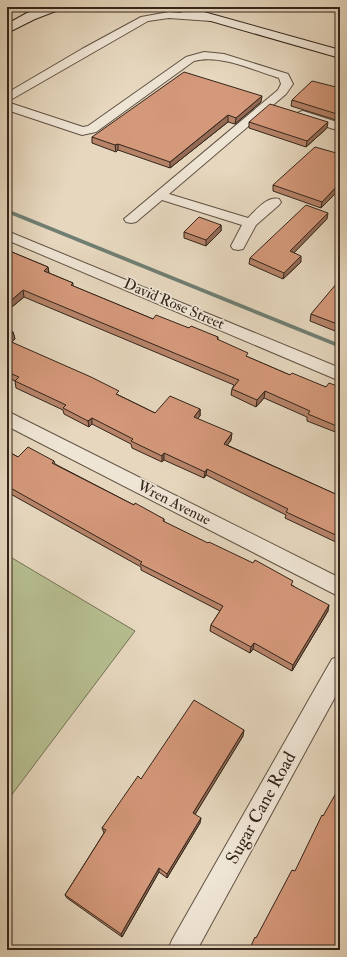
<svg xmlns="http://www.w3.org/2000/svg" width="347" height="957" viewBox="0 0 347 957" font-family="'IM FELL Double Pica',serif">
<rect width="100%" height="100%" fill="#e6d7be"/>
<filter id="stains"><feTurbulence type="fractalNoise" baseFrequency=".005" numOctaves="4"/><feColorMatrix values="0 0 0 0 .2 0 0 0 0 .09 0 0 0 0 .02 0 0 0 .5 -.17"/></filter>
<radialGradient id="worn" r=".72"><stop offset=".6" stop-color="#630" stop-opacity="0"/><stop offset="1" stop-color="#630" stop-opacity=".3"/></radialGradient>
<path fill="#b6be90" stroke="#747255" d="M7 555 135 631 7 801Z"/>
<g fill="none" stroke-linecap="round" stroke-linejoin="round">
<path fill="#6f7e72" fill-rule="evenodd" d="M7 209 340 344V348L7 213Z"/>
<defs>
<g id="street">
<path d="M169 12 211 15 216 18 211 21 169 18 148 21 7 102V93L82 49 141 17Z"/>
<path d="M204 52 224 54 288 74 293 84 286 94 169 194 248 218C256 210 267 196 279 199L281 202 279 205 256 225 243 249 238 250 233 249 231 246 242 225 162 200 136 222 131 223 126 222 124 219 278 90 281 84 279 78C253 70 220 54 194 61L96 132 82 135 7 110V102L83 127 88 126 186 57Z"/>
<path d="M303 111 340 123V131L299 118 297 115 299 112Z"/>
<path d="M7 231 340 368V381L7 240Z"/>
<path d="M7 411 340 578V597L7 426Z"/>
<path d="M340 656V688L197 950H168L172 940 332 659Z"/>
</g>
<g id="secondary">
<path d="M46 7H63L61 9 35 19 7 33V24L27 13Z"/>
<path d="M167 7H186L340 50V58L169 9Z"/>
</g>
</defs>
<use href="#street" stroke="#605243" stroke-width="2"/>
<use href="#secondary" stroke="#33251a" stroke-width="2"/>
<use href="#street" fill="#efe5d5" fill-rule="evenodd"/>
<use href="#secondary" fill="#efe5d5" fill-rule="evenodd"/>
</g>
<g fill="#b68369" stroke="#33251a">
<path d="M340 88V116L336 120 291 106 292 100Z"/>
<path d="M261 102 235 124 228 122 170 168 118 150 116 152 92 143V137Z"/>
<path d="M249 122 327 128 306 147 249 128Z"/>
<path d="M340 154 321 208 273 191V185Z"/>
<path d="M327 219 294 252 301 262 283 279 249 264 250 258Z"/>
<path d="M221 225V231L206 246 184 238V232Z"/>
<path d="M7 250 48 267 49 273 73 283V286L153 319 189 328 218 337V340L248 357 290 375 326 387H340V430L338 433 307 421V417L264 398 256 407 231 395 232 389 234 385 24 297 7 311Z"/>
<path d="M340 284V333L310 321 311 314Z"/>
<path d="M7 329 13 332 15 339 11 342 155 413 200 409V416L197 419 231 440 227 445 340 496V544L285 518 286 515 206 475 204 478 164 460 162 462 132 448 131 444 92 424 89 427 64 414 63 410 16 388 15 381 7 377Z"/>
<path d="M7 451 18 457 54 461 55 464 134 505 164 519V522L292 585 328 611 292 671 253 649 250 653 210 631 211 625 220 611 141 570V567L7 492Z"/>
<path d="M243 736 195 814 200 823 167 878 159 872 122 937 67 898 65 895 104 833 102 828 141 779Z"/>
</g>
<g fill="#946a55" stroke="#33251a">
<path d="M262 96 261 102 235 124 236 118Z"/>
<path d="M340 111V116L336 120 337 114Z"/>
<path d="M228 115V122L170 168V162Z"/>
<path d="M328 122 327 128 306 147 307 141Z"/>
<path d="M118 144V150L116 152 115 145Z"/>
<path d="M340 183V189L321 208 322 202Z"/>
<path d="M328 213 327 219 290 257V251Z"/>
<path d="M221 225V231L206 246V240Z"/>
<path d="M301 256V262L283 279 284 273Z"/>
<path d="M48 267 49 274 44 271Z"/>
<path d="M23 290 24 297 7 311V304Z"/>
<path d="M13 332 15 339 7 346V338Z"/>
<path d="M265 391 264 398 256 407 257 400Z"/>
<path d="M200 409V416L193 424 194 417Z"/>
<path d="M92 418V424L89 427 88 421Z"/>
<path d="M340 425V430L338 433 339 427Z"/>
<path d="M232 433 231 440 224 450V444Z"/>
<path d="M164 453V460L162 462V456Z"/>
<path d="M207 469 206 475 204 478 205 472Z"/>
<path d="M329 605 328 611 292 671 293 665Z"/>
<path d="M254 643 253 649 250 653 251 647Z"/>
<path d="M244 730 243 736 193 818V813Z"/>
<path d="M201 818 200 823 167 878V874Z"/>
<path d="M159 868V872L122 937 121 934Z"/>
</g>
<g fill="#d4987a" stroke="#33251a">
<path d="M184 72 262 96 236 118 228 115 170 162 118 144 115 145 92 137Z"/>
<path d="M312 81 340 88V111L337 114 292 100Z"/>
<path d="M270 104 328 122 307 141 249 122Z"/>
<path d="M315 147 340 154V183L322 202 273 185Z"/>
<path d="M306 205 328 213 290 251 301 256 284 273 250 258Z"/>
<path d="M199 217 221 225 206 240 184 232Z"/>
<path d="M7 250 48 267 44 271 73 283 71 285 153 319 156 315 189 328 191 326 218 337 217 339 248 353 246 356 290 375 292 373 326 387 329 383 340 387V425L339 427 308 414 310 411 265 391 257 400 232 389 239 380 23 290 7 304Z"/>
<path d="M337 283 340 284V325L311 314Z"/>
<path d="M7 329 13 332 7 338Z"/>
<path d="M7 340 91 377 119 391 116 394 155 413 170 396 200 409 194 417 232 433 224 444 340 496V537L286 512 288 509 207 469 205 472 164 453 162 456 131 441 133 439 92 418 88 421 63 408 66 405 15 381 19 377 7 372Z"/>
<path d="M28 447 54 461 52 463 134 505 135 503 164 519 163 521 208 543 209 542 253 563 255 560 293 581 291 585 329 605 293 665 254 643 251 647 211 625 223 606 140 564 142 562 7 486V451L18 457Z"/>
<path d="M194 700 244 730 193 813 201 818 167 874 159 868 121 934 65 895 106 830 102 828 138 776 141 779Z"/>
<path d="M340 786V950H249L255 937 256 938 292 870 295 871 322 815 323 816Z"/>
</g>
<g text-anchor="middle" dominant-baseline="central" stroke-width="3.5" stroke-linejoin="round" paint-order="stroke">
<g font-size="15" fill="#33251a" stroke="#efe5d5">
<text transform="translate(174 304) rotate(23)">David Rose Street</text>
<text transform="translate(174 503) rotate(27)">Wren Avenue</text>
</g>
<g font-size="18" fill="#33251a" stroke="#efe5d5">
<text transform="translate(261 808) rotate(-61)">Sugar Cane Road</text>
</g>
</g>
<rect width="347" height="957" fill="none" stroke="#e6d7be" stroke-width="24"/>
<rect x="8" y="8" width="331" height="941" fill="none" stroke="#33251a" stroke-width="2"/>
<rect x="12" y="12" width="323" height="933" fill="none" stroke="#33251a"/>
<rect width="100%" height="100%" filter="url(#stains)"/>
<rect width="100%" height="100%" fill="url(#worn)"/>
</svg>
